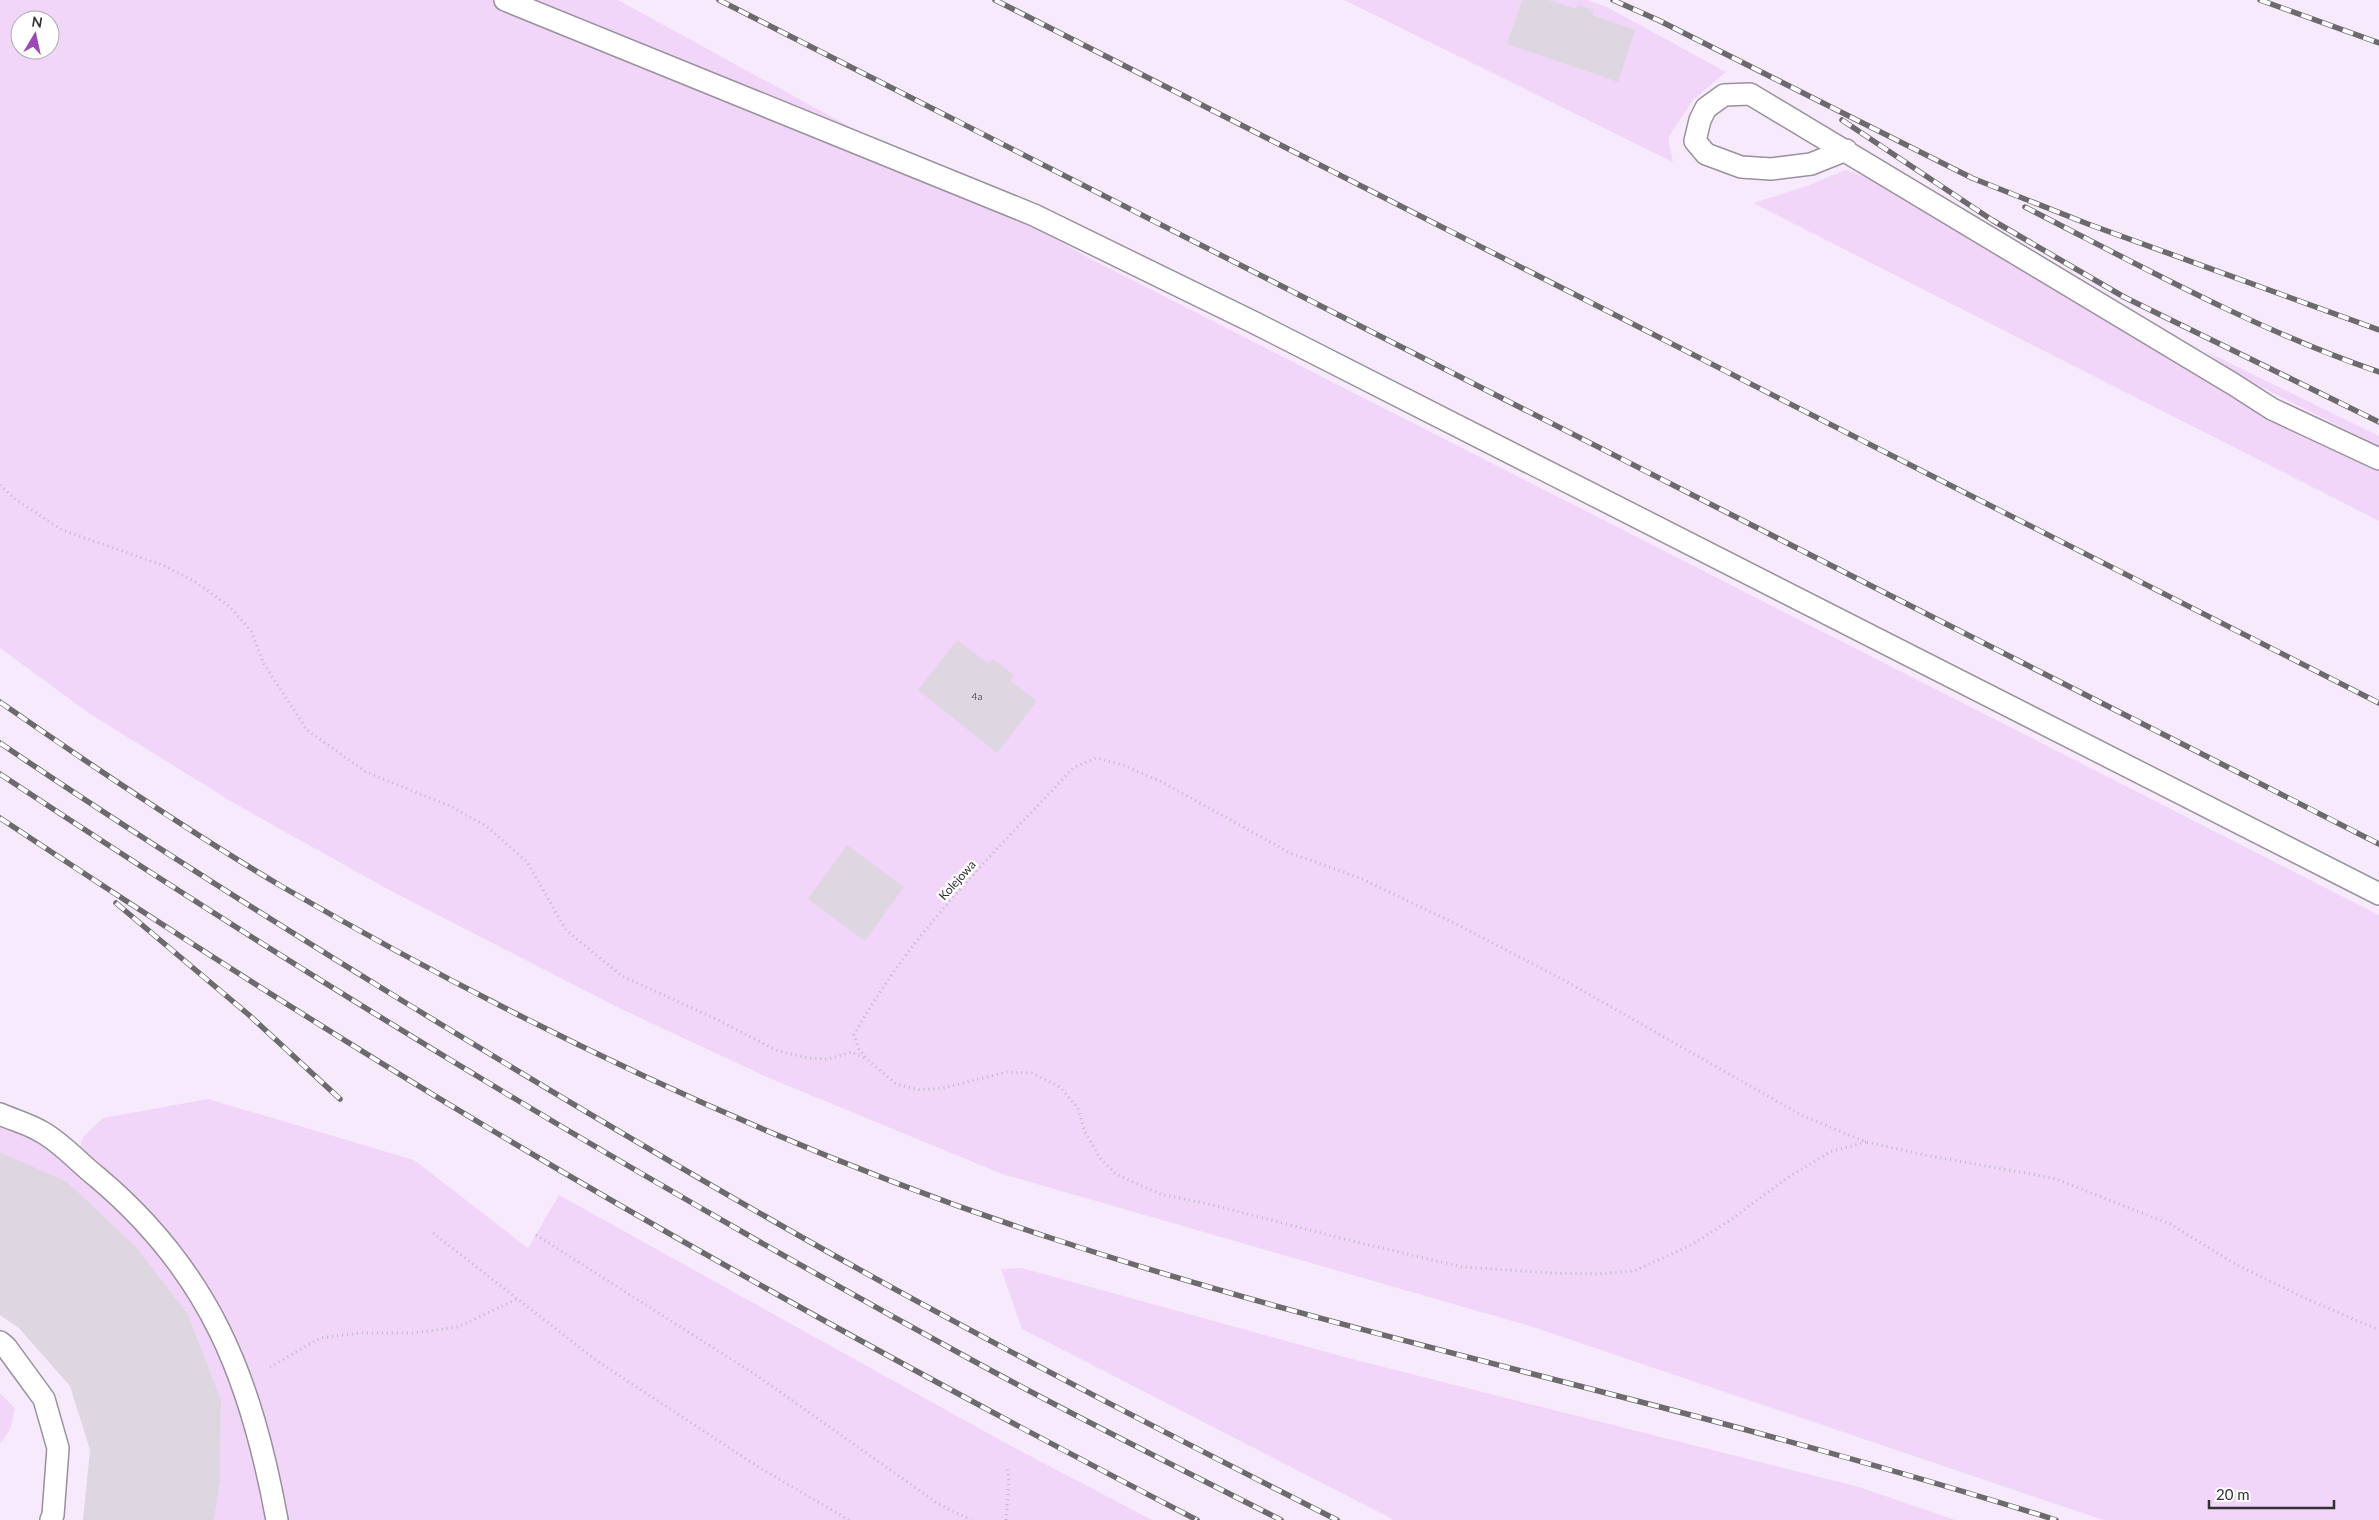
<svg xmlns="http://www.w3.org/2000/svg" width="2379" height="1520" viewBox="0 0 2379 1520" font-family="Lato,sans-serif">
<rect width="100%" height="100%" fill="#fdf8ff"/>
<path fill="#f8eafd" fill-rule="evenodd" d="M0 0H2379V1520H0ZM20 20H50V50H20Z"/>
<g fill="#f1d6fa" fill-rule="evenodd">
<path d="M0 0H618L1095 261 2379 915V1520H2103L1533 1327 1002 1174 769 1078 617 1007 393 892 237 805 90 714 0 648ZM20 20H50V50H20Z"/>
<path d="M1344 0H1587L1607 7 1726 72 1693 100 1668 138 1673 162Z"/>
<path d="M1845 170 1880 182 2290 430 2379 471V521L1753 203 1807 186Z"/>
<path d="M2205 351 2379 436V446L2243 378Z"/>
<path d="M208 1099 414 1160 528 1248 559 1195 1011 1446 1152 1520H214L220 1482 221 1400 188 1314 137 1248 67 1183 0 1152V1114L76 1160 83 1137 103 1118Z"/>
<path d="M1022 1268 1352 1359 1859 1487 1955 1520H1394L1022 1329 1001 1269Z"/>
<path d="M0 1393 15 1408 10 1430 0 1444Z"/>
</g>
<g fill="#ded6e1">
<path d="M1522 0H1548L1576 9 1577 5 1594 10 1592 15 1635 30 1618 82 1507 44Z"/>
<path d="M957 640 989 664 993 659 1014 675 1010 681 1037 701 997 753 918 690Z"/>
<path d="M847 845 904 887 865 941 808 899Z"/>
<path d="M0 1152 67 1182 137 1248 188 1314 221 1400 220 1482 214 1520H83L90 1450 70 1386 18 1327 0 1315Z"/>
</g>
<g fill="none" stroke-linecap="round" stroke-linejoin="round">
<defs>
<g id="service">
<path d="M505 0 1034 215 1255 323 2379 894"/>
<path d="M1846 150 1811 164 1771 169 1741 167 1706 154 1695 141 1700 120 1706 108 1724 95 1750 94 2233 384 2272 409 2379 459"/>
<path d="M0 1114C13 1120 29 1124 42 1132 62 1143 79 1163 97 1177 210 1272 251 1378 277 1520"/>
<path d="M0 1342 6 1347 44 1399 58 1448 53 1515 51 1520"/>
</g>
</defs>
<use href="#service" stroke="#99919b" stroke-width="24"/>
<g stroke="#bfbbc1" stroke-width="3" stroke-dasharray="1 4" stroke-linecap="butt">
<path d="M0 485 15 499 62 530 165 566 197 583 229 606 251 631 264 664 307 730 366 772 452 807 486 826 527 862 566 930 622 976 716 1019 778 1051 808 1058 828 1059 852 1052 866 1059"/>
<path d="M1866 1142 1830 1152 1787 1178 1729 1221 1689 1246 1634 1271 1597 1274 1553 1273 1462 1267 1344 1239 1213 1205 1160 1194 1116 1174 1100 1158 1084 1130 1078 1108 1060 1087 1032 1073 1007 1072 943 1088 920 1090 896 1084 867 1059 859 1049 854 1035C912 930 993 855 1073 768L1096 758 1123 765 1162 782 1290 853 1360 878 1456 924 1562 979 1801 1115 1866 1142 1925 1155 2053 1178 2170 1224 2237 1265 2307 1299 2379 1330"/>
<path d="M433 1233 597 1361 760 1468 849 1520"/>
<path d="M536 1235 759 1377 937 1503 971 1520"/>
<path d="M270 1367 320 1338 360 1333H413L458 1327 517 1299"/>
<path d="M1006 1520 1009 1481 1007 1468"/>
</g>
<use href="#service" stroke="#fff" stroke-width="21"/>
<defs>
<g id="rail">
<path d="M719 0 2379 844"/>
<path d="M995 0 2379 703"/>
<path d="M1613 0 1658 20 1972 178 2088 224 2379 330"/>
<path d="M2260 0 2379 43"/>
<path d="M1842 120 1992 220 2124 297 2379 422"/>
<path d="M2025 207C2141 266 2256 330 2379 372"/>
<path d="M0 702C92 766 185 829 281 886 526 1028 785 1151 1054 1239 1238 1300 1426 1346 1614 1395 1762 1433 1910 1474 2056 1520"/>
<path d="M0 743C133 833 269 919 406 1003 545 1088 686 1172 828 1252 995 1346 1166 1433 1337 1520"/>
<path d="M0 774C315 983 638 1178 970 1359 1072 1415 1177 1467 1281 1520"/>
<path d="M0 818C163 926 327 1032 495 1132 725 1269 960 1397 1197 1520"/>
<path d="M116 903 249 1015 340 1099"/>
</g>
</defs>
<use href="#rail" stroke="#6d6a6e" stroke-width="5.5"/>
<use href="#rail" stroke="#fff" stroke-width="4" stroke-dasharray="11" stroke-linecap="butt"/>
</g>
<g text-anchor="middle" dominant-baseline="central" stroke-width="5" stroke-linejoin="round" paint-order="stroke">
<g font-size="10" fill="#5e5a5f">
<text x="977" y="696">4a</text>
</g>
<g font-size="12" fill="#333034" stroke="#fff">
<text transform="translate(957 880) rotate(-48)">Kolejowa</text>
</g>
</g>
<g transform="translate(35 35) rotate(9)"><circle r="24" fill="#ffffff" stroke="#adacae"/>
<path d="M0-4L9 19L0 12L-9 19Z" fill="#9c48b6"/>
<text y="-8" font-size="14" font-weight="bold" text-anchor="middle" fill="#333034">N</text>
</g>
<path d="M2209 1500v8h125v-8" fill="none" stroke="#333034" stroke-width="2.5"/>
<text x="2216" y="1500" font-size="15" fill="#333034" stroke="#ffffff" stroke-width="4" paint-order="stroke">20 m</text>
</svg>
